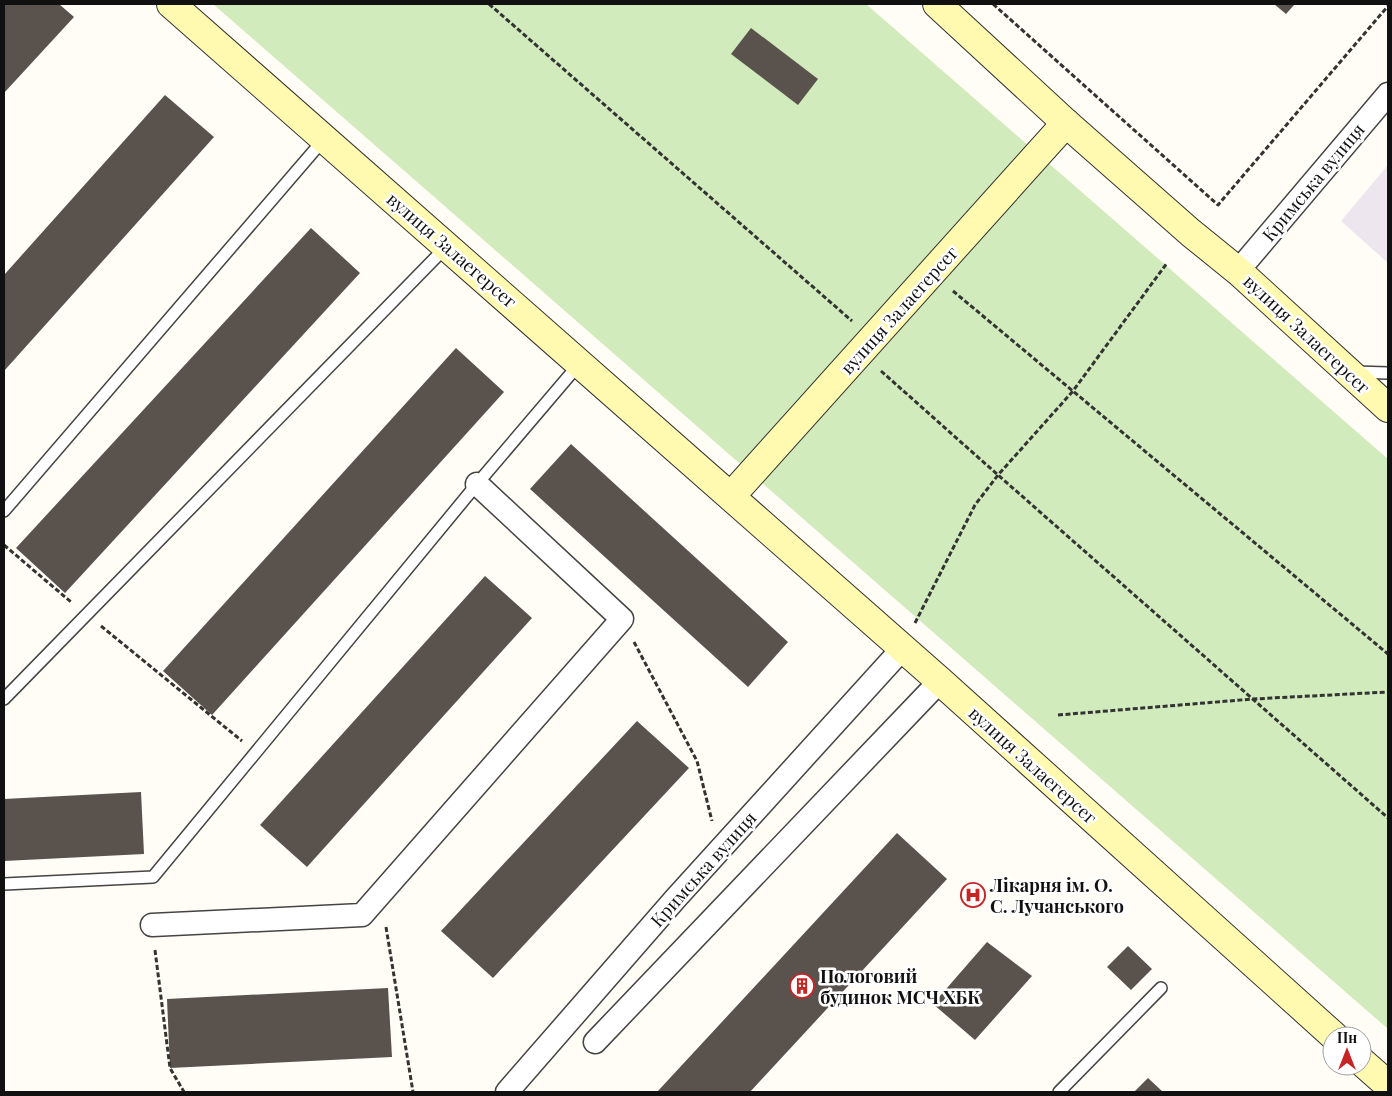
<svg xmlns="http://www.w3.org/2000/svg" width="1392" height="1096" viewBox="0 0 1392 1096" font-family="'Playfair Display',serif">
<rect width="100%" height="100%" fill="#fffdf5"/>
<path fill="#eee6ef" d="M1388 165V263L1341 221Z"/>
<path fill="#d2ebbc" d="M213 4H866L1388 459V1029Z"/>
<g fill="#5a524d">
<path d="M4 4H59L74 17 4 93Z"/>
<path d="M1274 4H1295L1286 14Z"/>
<path d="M751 28 818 79 798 105 731 54Z"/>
<path d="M165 95 214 137 4 371V275Z"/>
<path d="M311 228 360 273 65 593 16 548Z"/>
<path d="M456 348 504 392 212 715 163 671Z"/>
<path d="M571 444 788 642 748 687 530 489Z"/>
<path d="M485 576 532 618 307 867 260 825Z"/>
<path d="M637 721 689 768 493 978 441 931Z"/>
<path d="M141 792 144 854 4 861V799Z"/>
<path d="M897 833 947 879 750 1092H657Z"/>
<path d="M987 942 1032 976 975 1040 933 1004Z"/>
<path d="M1128 946 1152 969 1131 990 1107 967Z"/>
<path d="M388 988 392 1057 170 1068 167 999Z"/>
<path d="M1148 1078 1163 1092H1134Z"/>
</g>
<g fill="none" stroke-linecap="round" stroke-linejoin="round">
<defs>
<g id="lane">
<path d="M1355 372 1388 373"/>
<path d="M4 511 325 138"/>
<path d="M4 699 447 246"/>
<path d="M4 884 153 877 477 484 580 363"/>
<path d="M1059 1092 1161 988"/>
</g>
<g id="street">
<path d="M1238 271 1388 94"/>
<path d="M152 925 362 915 622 619 477 484"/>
<path d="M595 1042 940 681"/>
<path d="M507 1092 676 898 903 648"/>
</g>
<g id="secondary">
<path d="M171 4 940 681 1334 1036"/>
<path d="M937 4 1066 123 1191 233 1238 271 1388 408"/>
<path d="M731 496 1066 123"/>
<path d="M1362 1062 1388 1085"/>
</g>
</defs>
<use href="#lane" stroke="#444" stroke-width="14"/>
<use href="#street" stroke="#444" stroke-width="25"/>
<use href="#secondary" stroke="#333" stroke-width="30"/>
<g stroke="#333" stroke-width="3" stroke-dasharray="5 2.5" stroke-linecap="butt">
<path d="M489 4 852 321"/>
<path d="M993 4 1218 205 1388 6"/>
<path d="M953 291 1388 654"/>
<path d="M881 371 998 475 1388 818"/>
<path d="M4 545 71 602"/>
<path d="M915 623 975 505 998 475 1073 391 1167 263"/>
<path d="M101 626 242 741"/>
<path d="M634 642 697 761 712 821"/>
<path d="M1058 715 1253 699 1388 692"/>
<path d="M386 927 413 1092"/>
<path d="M155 950 170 1068 184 1092"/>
</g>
<use href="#lane" stroke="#fff" stroke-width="11"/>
<use href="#street" stroke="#fff" stroke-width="22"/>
<use href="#secondary" stroke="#fffab0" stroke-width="28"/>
</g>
<defs>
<symbol id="hospital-ring" viewBox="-11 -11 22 22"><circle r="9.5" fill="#fff" stroke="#c52525" stroke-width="1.5"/><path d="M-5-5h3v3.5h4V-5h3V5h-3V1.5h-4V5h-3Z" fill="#c52525"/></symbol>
<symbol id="building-ring" viewBox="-11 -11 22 22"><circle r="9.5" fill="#fff" stroke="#c52525" stroke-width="1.5"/><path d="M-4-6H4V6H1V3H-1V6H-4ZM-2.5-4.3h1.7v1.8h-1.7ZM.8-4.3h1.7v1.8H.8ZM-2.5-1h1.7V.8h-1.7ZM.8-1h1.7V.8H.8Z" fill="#c52525"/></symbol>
</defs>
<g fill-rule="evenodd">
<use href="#hospital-ring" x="959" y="881" width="28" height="28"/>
<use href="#building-ring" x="788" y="972" width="28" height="28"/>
</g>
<g text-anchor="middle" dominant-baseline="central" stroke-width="5" stroke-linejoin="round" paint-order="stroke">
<g font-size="18" fill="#111" stroke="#fff">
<text transform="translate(1313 182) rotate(-50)">Кримська вулиця</text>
<text transform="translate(452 250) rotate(41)">вулиця Залаегерсег</text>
<text transform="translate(899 310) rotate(-48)">вулиця Залаегерсег</text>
<text transform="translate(1307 334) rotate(43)">вулиця Залаегерсег</text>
<text transform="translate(1033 765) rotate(42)">вулиця Залаегерсег</text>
<text transform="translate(703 869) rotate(-48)">Кримська вулиця</text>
</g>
<g font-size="18" font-weight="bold" fill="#111" stroke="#fff" text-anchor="start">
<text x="990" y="885">Лікарня ім. О.<tspan x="990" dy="21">С. Лучанського</tspan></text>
<text x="820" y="976">Пологовий<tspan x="820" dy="21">будинок МСЧ ХБК</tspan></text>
</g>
</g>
<rect width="1392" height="1096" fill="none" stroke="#111111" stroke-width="10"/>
<g transform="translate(1347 1051)"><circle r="24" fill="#ffffff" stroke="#a0a0a0"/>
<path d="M0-4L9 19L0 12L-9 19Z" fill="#c52525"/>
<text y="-8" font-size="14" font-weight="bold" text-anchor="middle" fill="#111111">Пн</text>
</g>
</svg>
